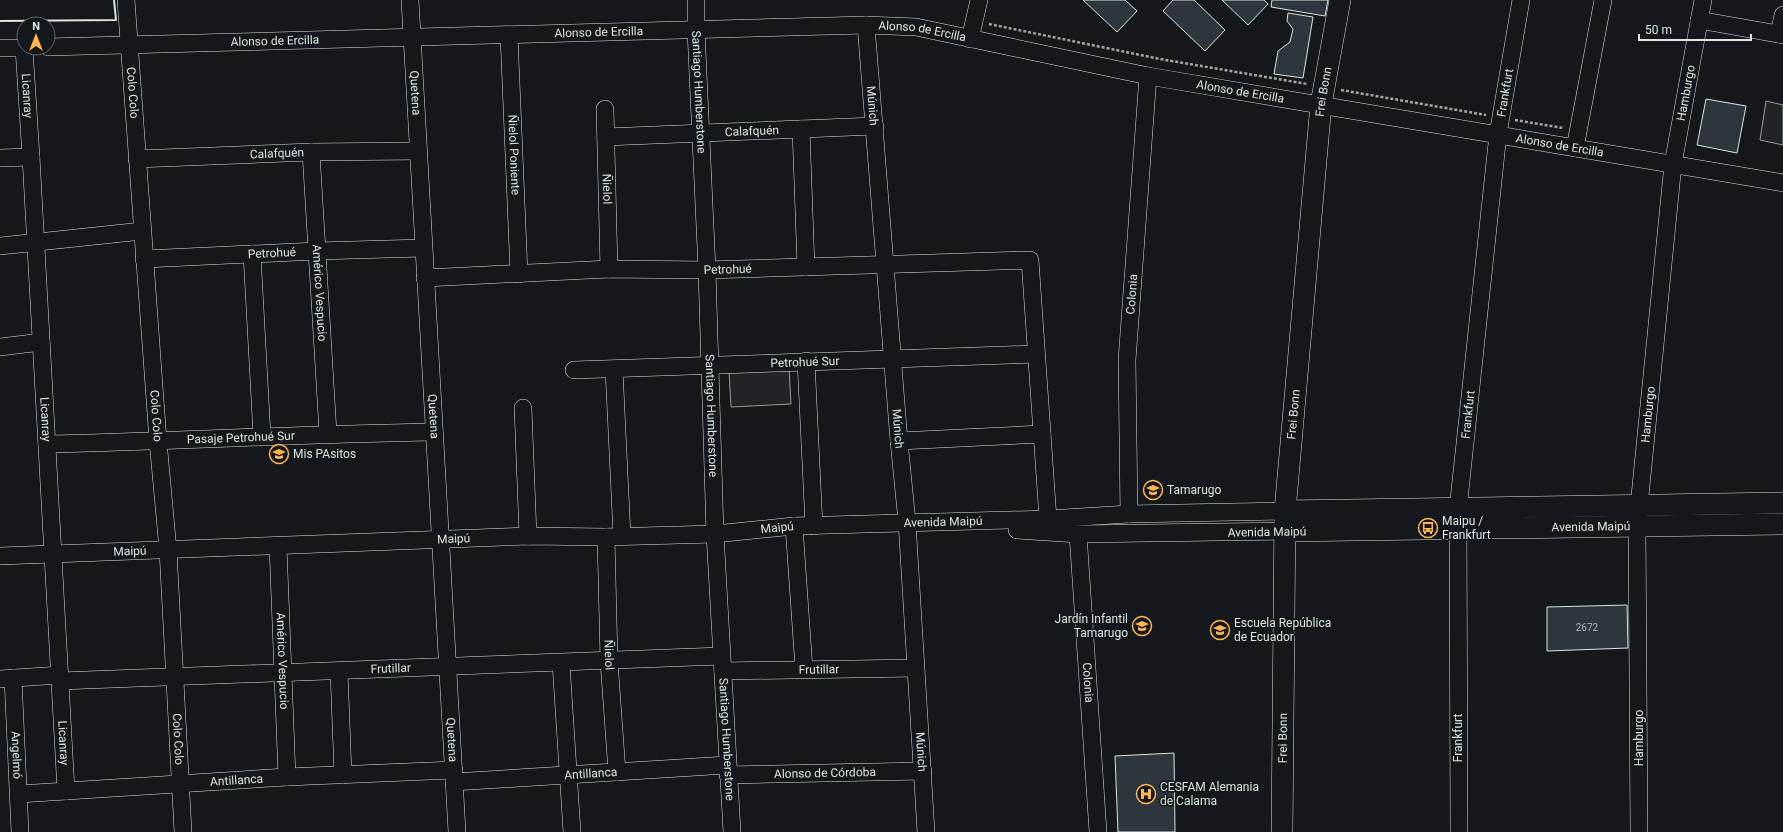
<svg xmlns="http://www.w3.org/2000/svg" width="1783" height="832" viewBox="0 0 1783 832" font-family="Roboto,sans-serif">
<rect width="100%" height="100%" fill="#14181c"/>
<g fill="#202428" stroke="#939e99">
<path d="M1766 101 1783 105V145L1760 140Z"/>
<path d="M789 368 791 404 731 407 729 371Z"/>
</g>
<g fill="#2c363c" stroke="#d8e6dc">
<path d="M1083 0H1125L1137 11 1117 32Z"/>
<path d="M1173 0H1194L1225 30 1205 51 1163 11Z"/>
<path d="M1222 0H1264L1268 4 1248 25Z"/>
<path d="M1272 0H1328L1325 16 1271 7Z"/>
<path d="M1288 13 1313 17 1303 78 1274 74 1278 51 1290 42 1293 29 1287 21Z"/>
<path d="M1706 99 1746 106 1737 153 1697 145Z"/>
<path d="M1627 605 1628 648 1547 651V607Z"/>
<path d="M1174 753 1175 832H1118L1115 756Z"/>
</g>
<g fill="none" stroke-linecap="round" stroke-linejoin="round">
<defs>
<g id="minor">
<path id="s1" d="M126 0 158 441 168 550 183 832"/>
<path id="s2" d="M410 0 457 832"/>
<path id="s3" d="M696 0V30L707 270 715 534 732 832"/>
<path d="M1699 20 1783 35"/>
<path id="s4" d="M866 25 899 441 907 522 926 832"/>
<path d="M1779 34 1783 15"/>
<path id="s5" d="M509 35 519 274"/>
<path d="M970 39 979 0"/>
<path id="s6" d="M48 47 866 25 916 27 1148 76 1783 183"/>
<path d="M0 48H24"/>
<path id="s7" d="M24 48 31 157 66 791"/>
<path id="s8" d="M605 109 609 269"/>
<path d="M801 129 806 267"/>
<path id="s9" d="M606 137 875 126"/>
<path d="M1575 148 1603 0"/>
<path id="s10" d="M311 152 328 433"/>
<path d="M0 158 31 157"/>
<path id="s11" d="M137 159 311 152 418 151"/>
<path d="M0 246 142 231"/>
<path d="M252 254 262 436"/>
<path id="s12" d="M144 259 317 251 423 248"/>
<path id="s13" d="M425 278 609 269 707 270 1030 260 1048 519"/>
<path d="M0 347 41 342"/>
<path d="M806 361 814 526"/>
<path d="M614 369 622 536"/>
<path id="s14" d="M574 370 1036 354"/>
<path d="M523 408 528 536"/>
<path d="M899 441 1042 434"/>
<path id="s15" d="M47 444C176 441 305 434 434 432"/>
<path id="s16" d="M1129 514 1127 360 1148 76"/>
<path d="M794 526 804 669"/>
<path d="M1017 530 1078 534 1285 531"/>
<path id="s17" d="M1078 534 1098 832"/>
<path id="s18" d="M606 537 609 661 617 772"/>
<path id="s19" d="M278 546 287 777"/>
<path id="s20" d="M0 556 528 536 606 537 715 534 794 526 1048 519 1129 514 1285 511"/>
<path d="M561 663 572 832"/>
<path d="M339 671 343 775"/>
<path id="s21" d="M723 671 915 668"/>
<path id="s22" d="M13 678 20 832"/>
<path d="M0 679 60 675"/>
<path id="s23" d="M60 681 721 656"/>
<path id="s24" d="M728 775 923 771"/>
<path id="s25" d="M454 782 727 765"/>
<path id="s26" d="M19 794 287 777 454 770"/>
<path id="s27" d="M1459 832 1458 509 1498 134 1521 0"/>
<path id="s28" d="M1639 832 1637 526 1639 506 1673 164 1703 0"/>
</g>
<g id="major">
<path d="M1285 511 1783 503"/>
<path id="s29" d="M1285 531 1783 524"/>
<path id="s30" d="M1282 832 1285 511 1321 104 1340 0"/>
</g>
</defs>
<use href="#minor" stroke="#d8e6dc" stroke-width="18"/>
<use href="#major" stroke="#d8e6dc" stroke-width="22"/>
<g stroke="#9da8a2" stroke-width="2.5" stroke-dasharray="3 2" stroke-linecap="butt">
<path d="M989 24 1160 59 1307 84"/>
<path d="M1341 90 1486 115"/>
<path d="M1515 120 1563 128"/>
</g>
<use href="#minor" stroke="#14181c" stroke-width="17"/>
<use href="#major" stroke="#14181c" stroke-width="21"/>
<path stroke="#d8e6dc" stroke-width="2" d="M0 21 116 20 114 0"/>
</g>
<defs>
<symbol id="school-ring" viewBox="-11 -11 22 22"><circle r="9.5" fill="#14181c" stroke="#ffb74d" stroke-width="1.5"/><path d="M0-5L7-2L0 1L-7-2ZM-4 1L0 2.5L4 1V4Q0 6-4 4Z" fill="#ffb74d"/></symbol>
<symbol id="bus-ring" viewBox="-11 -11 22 22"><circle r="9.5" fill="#14181c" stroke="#ffb74d" stroke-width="1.5"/><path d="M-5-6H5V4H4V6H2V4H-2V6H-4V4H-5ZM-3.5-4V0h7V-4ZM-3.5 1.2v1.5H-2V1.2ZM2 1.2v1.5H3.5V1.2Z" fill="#ffb74d"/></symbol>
<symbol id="hospital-ring" viewBox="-11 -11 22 22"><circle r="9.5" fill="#14181c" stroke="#ffb74d" stroke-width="1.5"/><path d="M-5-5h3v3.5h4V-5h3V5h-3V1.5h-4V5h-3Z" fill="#ffb74d"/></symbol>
</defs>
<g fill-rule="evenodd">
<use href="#school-ring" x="268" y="443" width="22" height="22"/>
<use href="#school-ring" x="1142" y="479" width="22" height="22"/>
<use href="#bus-ring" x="1417" y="517" width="22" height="22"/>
<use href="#school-ring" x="1131" y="615" width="22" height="22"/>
<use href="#school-ring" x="1209" y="619" width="22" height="22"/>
<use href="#hospital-ring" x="1135" y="783" width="22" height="22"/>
</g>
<g text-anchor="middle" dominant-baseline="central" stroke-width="3" stroke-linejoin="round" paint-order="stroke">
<g font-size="10" fill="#adbab4">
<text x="1587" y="627">2672</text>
</g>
<g font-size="12" fill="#d8e6dc" stroke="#14181c">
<text stroke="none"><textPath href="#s6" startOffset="875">Alonso de Ercilla</textPath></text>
<text stroke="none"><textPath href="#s6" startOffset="551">Alonso de Ercilla</textPath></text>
<text stroke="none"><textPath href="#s6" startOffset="227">Alonso de Ercilla</textPath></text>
<text stroke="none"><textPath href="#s6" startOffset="1199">Alonso de Ercilla</textPath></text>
<text stroke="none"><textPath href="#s3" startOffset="92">Santiago Humberstone</textPath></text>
<text stroke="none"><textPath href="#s30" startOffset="742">Frei Bonn</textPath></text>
<text stroke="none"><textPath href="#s1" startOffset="93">Colo Colo</textPath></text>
<text stroke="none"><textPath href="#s2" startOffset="93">Quetena</textPath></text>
<text stroke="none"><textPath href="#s27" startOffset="742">Frankfurt</textPath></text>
<text stroke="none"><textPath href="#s28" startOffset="742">Hamburgo</textPath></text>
<text stroke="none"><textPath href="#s7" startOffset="48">Licanray</textPath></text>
<text stroke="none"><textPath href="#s4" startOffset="81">Múnich</textPath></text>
<text stroke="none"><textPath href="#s9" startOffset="146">Calafquén</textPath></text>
<text stroke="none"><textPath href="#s6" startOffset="1523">Alonso de Ercilla</textPath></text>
<text stroke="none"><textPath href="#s11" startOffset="140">Calafquén</textPath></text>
<text stroke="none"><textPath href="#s5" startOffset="120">Ñielol Poniente</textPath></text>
<text stroke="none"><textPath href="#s8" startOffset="80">Ñielol</textPath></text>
<text stroke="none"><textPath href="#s12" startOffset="128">Petrohué</textPath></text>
<text stroke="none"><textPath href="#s13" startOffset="303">Petrohué</textPath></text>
<text stroke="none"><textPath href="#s10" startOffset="141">Américo Vespucio</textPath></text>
<text stroke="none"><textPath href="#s16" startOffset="220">Colonia</textPath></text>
<text stroke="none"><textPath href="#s14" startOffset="231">Petrohué Sur</textPath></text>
<text stroke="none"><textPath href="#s27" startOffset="418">Frankfurt</textPath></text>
<text stroke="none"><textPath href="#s28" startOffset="418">Hamburgo</textPath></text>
<text stroke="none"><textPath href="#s30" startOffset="418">Frei Bonn</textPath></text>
<text stroke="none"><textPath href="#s1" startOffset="417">Colo Colo</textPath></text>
<text stroke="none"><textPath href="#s2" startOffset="417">Quetena</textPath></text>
<text stroke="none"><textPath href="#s3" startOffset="416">Santiago Humberstone</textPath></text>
<text stroke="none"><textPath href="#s7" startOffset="372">Licanray</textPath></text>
<text stroke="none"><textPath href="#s4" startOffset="405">Múnich</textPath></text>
<text stroke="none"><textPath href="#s15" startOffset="194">Pasaje Petrohué Sur</textPath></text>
<text stroke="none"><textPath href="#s20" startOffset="944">Avenida Maipú</textPath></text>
<text stroke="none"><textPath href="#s29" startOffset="306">Avenida Maipú</textPath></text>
<text stroke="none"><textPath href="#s20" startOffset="778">Maipú</textPath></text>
<text transform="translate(1267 532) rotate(-1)">Avenida Maipú</text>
<text stroke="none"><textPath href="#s20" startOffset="454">Maipú</textPath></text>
<text stroke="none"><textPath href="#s20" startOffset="130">Maipú</textPath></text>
<text stroke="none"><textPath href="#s18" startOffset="118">Ñielol</textPath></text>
<text stroke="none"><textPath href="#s19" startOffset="115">Américo Vespucio</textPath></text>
<text stroke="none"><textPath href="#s23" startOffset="331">Frutillar</textPath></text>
<text stroke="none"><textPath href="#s21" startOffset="96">Frutillar</textPath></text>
<text stroke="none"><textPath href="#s17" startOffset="149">Colonia</textPath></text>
<text stroke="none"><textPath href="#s30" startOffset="94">Frei Bonn</textPath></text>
<text transform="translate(1458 738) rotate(-90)">Frankfurt</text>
<text transform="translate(1639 738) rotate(-90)">Hamburgo</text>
<text stroke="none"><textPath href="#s1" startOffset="741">Colo Colo</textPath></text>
<text stroke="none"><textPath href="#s2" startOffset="741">Quetena</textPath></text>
<text stroke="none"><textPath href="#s3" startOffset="740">Santiago Humberstone</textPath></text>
<text stroke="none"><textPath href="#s7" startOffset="696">Licanray</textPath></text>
<text stroke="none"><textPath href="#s4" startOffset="729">Múnich</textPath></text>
<text stroke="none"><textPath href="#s22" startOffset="77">Angelmó</textPath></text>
<text stroke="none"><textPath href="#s25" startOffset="137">Antillanca</textPath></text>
<text stroke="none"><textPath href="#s24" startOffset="97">Alonso de Córdoba</textPath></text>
<text stroke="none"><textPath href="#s26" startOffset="218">Antillanca</textPath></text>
</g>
<g font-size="12" fill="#d8e6dc" stroke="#14181c" text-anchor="start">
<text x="293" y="454">Mis PAsitos</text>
<text x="1167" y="490">Tamarugo</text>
<text x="1442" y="521">Maipu /<tspan x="1442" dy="14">Frankfurt</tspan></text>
<text x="1128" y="619" text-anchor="end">Jardín Infantil<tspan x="1128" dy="14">Tamarugo</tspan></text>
<text x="1234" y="623">Escuela República<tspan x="1234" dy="14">de Ecuador</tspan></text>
<text x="1160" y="787">CESFAM Alemania<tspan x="1160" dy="14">de Calama</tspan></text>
</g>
</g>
<g transform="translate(36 36)"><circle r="19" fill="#14181c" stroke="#626a69"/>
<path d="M0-3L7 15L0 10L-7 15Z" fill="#ffb74d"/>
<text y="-6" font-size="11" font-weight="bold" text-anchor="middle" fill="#d8e6dc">N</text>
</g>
<path d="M1639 34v6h112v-6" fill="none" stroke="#d8e6dc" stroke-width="2"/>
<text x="1645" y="34" font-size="12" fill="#d8e6dc" stroke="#14181c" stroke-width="3" paint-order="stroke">50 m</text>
</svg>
